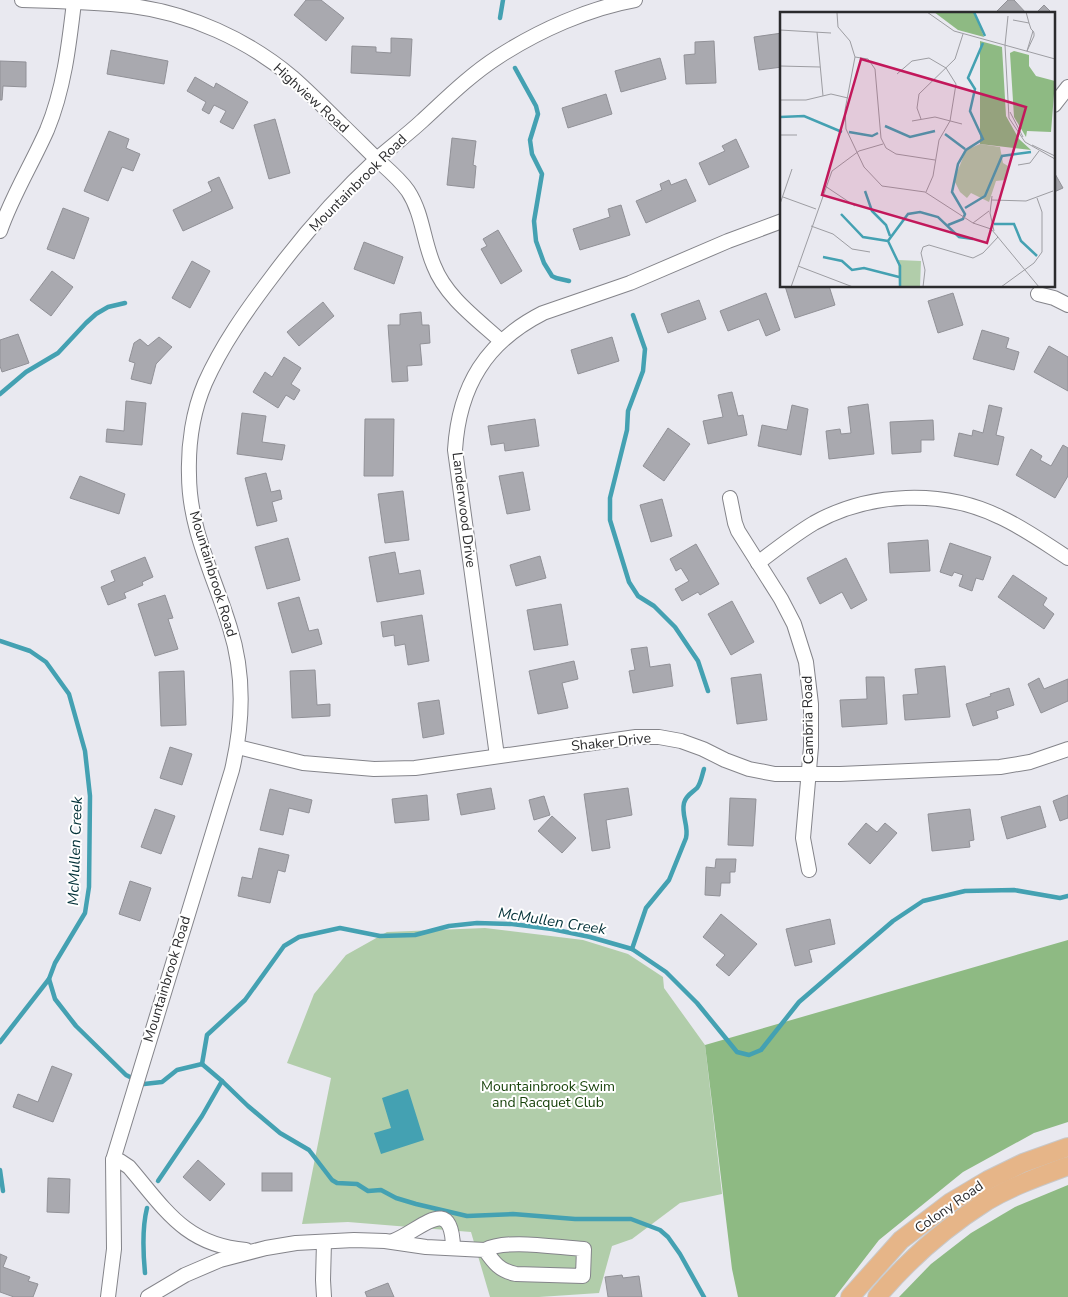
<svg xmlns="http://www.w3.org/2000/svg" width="1068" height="1297" viewBox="0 0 1068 1297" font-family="'Nunito Sans',sans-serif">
<rect width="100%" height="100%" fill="#e9e9f0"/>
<path fill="#b1cdaa" d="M485 928 583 940 628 954 663 977 664 988 705 1045 722 1194 680 1203 632 1239 612 1246 599 1293 539 1297H490L471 1232 348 1222 302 1224 331 1078 287 1063 314 994 346 955 387 932Z"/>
<g fill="#8eba83">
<path d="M1068 940V1122L1034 1133 963 1172 879 1240 835 1297H738L732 1269 705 1045Z"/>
<path d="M1068 1185V1297H899L931 1264 971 1233 1015 1207Z"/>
</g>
<path fill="#44a1b2" d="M408 1089 424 1140 381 1154 374 1133 391 1128 382 1098Z"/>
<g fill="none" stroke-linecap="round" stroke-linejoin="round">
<g stroke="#44a1b2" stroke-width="4.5">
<path d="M500 18 503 0"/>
<path d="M515 68 536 106 538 114 530 140 532 154 542 174 534 221 536 241 544 263 552 276 556 278 569 281"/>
<path d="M633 315 645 349 643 371 628 411 627 430 610 498V520L629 582 638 596 654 606 675 627 698 661 708 691"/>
<path d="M0 394 26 372 58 353 86 323 96 314 108 307 125 303"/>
<path d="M0 641 30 651 46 662 69 694 85 751 90 796 89 887 85 913 55 963 49 979 0 1042"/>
<path d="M632 949 646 908 669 880 686 838C689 826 681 815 684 803 686 795 692 793 697 788 701 783 702 775 704 769"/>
<path d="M49 979 55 999 76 1026 126 1075 144 1084 162 1082 177 1070 202 1064"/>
<path d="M202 1064 207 1035 245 1000 284 946 299 937 340 928 380 936 415 935 449 926 477 923 512 924 552 929 590 937 632 949 666 972 697 1003 737 1052 749 1055 761 1050 799 1002 893 921 923 901 965 891 1014 890 1060 898 1068 896"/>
<path d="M202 1064 222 1081 248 1106 280 1133 309 1150 332 1180 337 1183 357 1184 368 1191 381 1190 396 1198 416 1204 467 1216 513 1214 575 1219H631L660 1230 668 1237 680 1254 704 1297"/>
<path d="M0 1170 3 1191"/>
<path d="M158 1181 202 1116 222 1081"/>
<path d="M145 1273C143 1252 142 1228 147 1208"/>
</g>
</g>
<g fill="#a9a9af" stroke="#919197">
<path d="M306 0H321L344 18 326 41 294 15Z"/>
<path d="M1008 0H1014L1027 14H998L996 12Z"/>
<path d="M1044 5 1053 14H1035Z"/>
<path d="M782 33V67L759 70 754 37Z"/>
<path d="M391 38 412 39 410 76 351 73 352 46 376 47V52L391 53Z"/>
<path d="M714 41 716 83 686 84 684 55 695 54V42Z"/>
<path d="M111 50 168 61 164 84 107 74Z"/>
<path d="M660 58 666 79 621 92 615 71Z"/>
<path d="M0 61 26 62V87L3 86 2 100H0Z"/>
<path d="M195 77 214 88 216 83 248 102 233 129 220 122 226 111 214 105 209 114 202 110 206 102 187 91Z"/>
<path d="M606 94 612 114 568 128 562 108Z"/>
<path d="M275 119 290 173 269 179 254 125Z"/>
<path d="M109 131 129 139 126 148 140 154 133 171 122 167 108 201 84 191Z"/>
<path d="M452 138 476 141 473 165 476 166 474 188 447 185Z"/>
<path d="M736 139 749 167 709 185 699 163 725 151 722 146Z"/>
<path d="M1054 172 1063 188 1054 192Z"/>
<path d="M219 177 233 208 183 231 173 210 212 191 208 182Z"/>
<path d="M686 179 696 201 646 223 636 201 662 190 660 184 669 180 671 185Z"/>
<path d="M621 205 630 235 580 250 573 229 610 217 608 209Z"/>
<path d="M63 208 89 218 74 259 47 249Z"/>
<path d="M498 230 522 271 501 284 481 249 487 246 483 239Z"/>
<path d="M364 242 403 257 394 284 354 269Z"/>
<path d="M192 261 210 271 190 308 172 298Z"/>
<path d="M52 271 73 287 51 316 30 300Z"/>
<path d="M785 286H829L835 305 795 318Z"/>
<path d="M766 293 780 330 766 336 759 319 728 331 720 311Z"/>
<path d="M953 293 963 325 938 333 928 301Z"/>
<path d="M699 300 706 319 668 333 661 314Z"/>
<path d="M323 302 334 316 299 346 287 332Z"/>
<path d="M421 312 422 325H429L430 343 420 344 422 365 407 366 408 381 392 382 388 325H400V314Z"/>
<path d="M982 330 1009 338 1006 348 1019 352 1014 370 973 359Z"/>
<path d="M18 334 29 363 2 372 0 366V340Z"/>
<path d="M159 337 172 347 156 364 151 384 131 379 135 363 129 361 134 343 140 339 148 346Z"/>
<path d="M612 337 619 361 578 374 571 350Z"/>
<path d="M1049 346 1068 357V391L1034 372Z"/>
<path d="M284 357 301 368 291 384 300 390 294 400 286 395 278 408 253 392 265 372 272 377Z"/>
<path d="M732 392 738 416 743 415 747 435 708 444 703 421 723 417 718 395Z"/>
<path d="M126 401 146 403 142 445 106 442 107 429 124 431Z"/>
<path d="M868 404 874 454 829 459 826 431 840 429 841 434 851 433 848 407Z"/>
<path d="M792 405 808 409 801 455 758 446 762 425 787 430Z"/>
<path d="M989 405 1002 408 996 435 1004 437 998 465 954 456 959 433 972 436 973 430 983 433Z"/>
<path d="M242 413 266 416 262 442 285 445 282 460 237 454Z"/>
<path d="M365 419H394L393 476H364Z"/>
<path d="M535 419 539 446 505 451 504 443 491 445 488 426Z"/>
<path d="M933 420 934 440H921V452L892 454 890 422Z"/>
<path d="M668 428 690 444 664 481 643 466Z"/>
<path d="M1063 445 1068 448V476L1055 498 1016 475 1031 449 1042 456 1040 460 1051 466Z"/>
<path d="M523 472 530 510 507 514 499 476Z"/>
<path d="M266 473 271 492 280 490 282 499 272 502 277 521 257 526 245 478Z"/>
<path d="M80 476 125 494 119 514 70 498Z"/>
<path d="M403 491 409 540 385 543 378 494Z"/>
<path d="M662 499 672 536 651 542 640 505Z"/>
<path d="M288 538 300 580 267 589 255 547Z"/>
<path d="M928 540 930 571 890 573 888 543Z"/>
<path d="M950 543 991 557 983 580 976 578 972 591 959 586 963 575 954 572 952 576 940 572Z"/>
<path d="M696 544 719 584 700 595 698 592 682 601 675 589 689 581 681 568 676 571 670 559Z"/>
<path d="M395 552 399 574 420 570 424 594 377 602 369 557Z"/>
<path d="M540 556 546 578 516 586 510 565Z"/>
<path d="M145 557 153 577 142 582 143 585 124 593 126 598 108 605 101 587 115 581 111 571Z"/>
<path d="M846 558 867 600 851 609 842 592 820 604 807 578Z"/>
<path d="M1013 575 1047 598 1043 605 1054 614 1044 629 998 597Z"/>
<path d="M165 595 173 618 168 619 178 649 155 656 138 604Z"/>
<path d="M299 597 309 631 318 629 322 644 292 653 278 603Z"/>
<path d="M732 601 754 642 731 655 708 614Z"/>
<path d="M561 604 568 645 534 650 527 610Z"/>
<path d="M422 615 429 661 408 665 405 644 395 646 394 635 383 637 381 622Z"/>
<path d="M647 647 650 667 670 664 673 686 633 693 629 671 635 670 631 649Z"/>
<path d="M574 661 578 679 562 683 568 708 538 714 529 671Z"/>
<path d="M945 666 950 717 905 720 903 695 918 694 915 669Z"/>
<path d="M315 670 317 705 330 704V716L292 718 290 671Z"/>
<path d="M184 671 186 725 161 726 159 672Z"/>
<path d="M761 674 767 720 737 724 731 678Z"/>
<path d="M866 677H884L887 724 842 727 840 700 867 699Z"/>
<path d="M1039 678 1044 689 1068 679V701L1041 713 1028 684Z"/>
<path d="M1009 688 1014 705 996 711 998 718 973 726 966 704 991 696 990 694Z"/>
<path d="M439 700 444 734 423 738 418 703Z"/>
<path d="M170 747 192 754 182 785 160 778Z"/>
<path d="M491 788 495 809 461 815 457 794Z"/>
<path d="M628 788 632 815 606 820 610 848 592 851 584 794Z"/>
<path d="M270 789 312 800 309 813 289 808 283 835 260 830Z"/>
<path d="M427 795 429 820 395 823 392 799Z"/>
<path d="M1068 795V818L1060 821 1053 801Z"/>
<path d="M544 796 550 815 534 820 529 800Z"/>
<path d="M730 798 756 799 753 846 728 845Z"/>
<path d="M1040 806 1046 827 1007 839 1001 817Z"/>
<path d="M155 809 175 816 161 854 141 847Z"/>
<path d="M970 809 974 840 969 841 970 847 932 851 928 814Z"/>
<path d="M552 816 576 838 562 853 538 831Z"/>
<path d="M866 823 877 832 885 823 897 833 870 864 848 844Z"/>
<path d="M259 848 289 855 285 872 278 870 270 903 238 896 242 877 252 879Z"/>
<path d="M716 859H736L735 872H730V883H721L720 896 705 895 706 867 715 868Z"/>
<path d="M130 881 151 888 140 921 119 914Z"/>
<path d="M721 914 757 944 729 976 716 965 725 955 703 937Z"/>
<path d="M830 919 835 944 809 950 812 962 795 966 786 929Z"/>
<path d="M52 1066 72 1074 53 1122 13 1107 18 1094 38 1102Z"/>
<path d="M198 1160 225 1184 210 1201 183 1177Z"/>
<rect x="262" y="1173" width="30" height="18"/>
<path d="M48 1178 70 1179 69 1213 47 1212Z"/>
<path d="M0 1254 7 1257 3 1267 30 1277 28 1281 38 1284 33 1297H14L0 1292Z"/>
<path d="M622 1275 623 1278 639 1276 642 1297H608L605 1277Z"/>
<path d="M388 1283 394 1297H367L365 1292Z"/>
</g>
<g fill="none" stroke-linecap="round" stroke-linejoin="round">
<defs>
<g id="minor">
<path d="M22 0C59 1 95 2 132 6 189 13 248 40 292 77 309 92 325 108 341 124 355 137 368 151 382 164 391 172 401 181 408 191 423 214 423 241 434 266 446 297 477 319 501 341"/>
<path d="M1054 105 1068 87"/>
<path d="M0 231C12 196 32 164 47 130 64 89 69 45 74 2"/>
<path d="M1038 294 1054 298 1068 305"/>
<path d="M730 498 735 523 738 531 781 599 794 624 806 662 811 704V747L803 838 809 870"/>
<path d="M758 563C776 549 794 535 814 523 869 492 943 489 1000 517 1024 528 1046 544 1068 558"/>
<path d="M238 747 303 763 374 769 415 768 636 737H659L681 741 703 749 725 760 749 769 775 774H840L1000 767 1030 762 1068 749"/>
<path d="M497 756 455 450C459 386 486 342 543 313L630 283 728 241 782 221"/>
<path d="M113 1160 120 1161 129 1167C165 1209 185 1245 246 1250"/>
<path d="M393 1241C420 1231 452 1192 453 1248"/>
<path d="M324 1242 323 1280 324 1297"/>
<path d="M108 1297 114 1249 113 1160 232 770C243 723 245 675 230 628 215 578 189 529 189 475 188 445 193 411 205 383 222 345 246 311 271 278 303 235 338 195 377 159 392 146 408 134 422 121 447 98 470 75 498 57 538 31 589 8 635 0"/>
<path d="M148 1297 185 1275 220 1260 266 1248 296 1243 354 1240 385 1241 426 1247 485 1250C494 1263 500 1271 516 1274L583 1276 584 1249C559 1248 507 1238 485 1250"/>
</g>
<g id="major">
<path d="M850 1297 901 1240 951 1202 988 1180 1023 1163 1068 1147"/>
<path d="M877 1297C908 1260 946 1227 987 1201 1012 1186 1041 1176 1068 1166"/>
</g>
</defs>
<use href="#minor" stroke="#84848a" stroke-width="16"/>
<use href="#major" stroke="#c8c8c8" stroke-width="20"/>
<use href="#minor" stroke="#fff" stroke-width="14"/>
<use href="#major" stroke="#e6b588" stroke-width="18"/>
</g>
<g text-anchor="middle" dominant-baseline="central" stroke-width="4" stroke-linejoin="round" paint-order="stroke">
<g font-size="14" fill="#2b2b2d" stroke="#fff">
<text transform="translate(311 98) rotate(42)">Highview Road</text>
<text transform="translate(358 183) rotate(-45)">Mountainbrook Road</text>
<text transform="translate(464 510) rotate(83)">Landerwood Drive</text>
<text transform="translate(213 574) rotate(73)">Mountainbrook Road</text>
<text transform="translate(808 720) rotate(-91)">Cambria Road</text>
<text transform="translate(611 742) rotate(-6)">Shaker Drive</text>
<text transform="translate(167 979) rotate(-73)">Mountainbrook Road</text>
<text transform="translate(949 1207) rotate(-35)">Colony Road</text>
</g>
<g font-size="14" fill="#17420a" stroke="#fff">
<text x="548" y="1086">Mountainbrook Swim<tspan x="548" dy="16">and Racquet Club</tspan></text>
</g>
<g font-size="15" font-style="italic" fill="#023138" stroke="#fff">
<text transform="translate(75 851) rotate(-88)">McMullen Creek</text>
<text transform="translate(552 921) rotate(9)">McMullen Creek</text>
</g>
</g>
<g transform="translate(780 12)">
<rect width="275" height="275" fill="#e9e9f0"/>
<path d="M200 132 220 135 223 151 228 154 225 168 216 169 209 190 191 181 187 186 180 180 174 168 186 138ZM118 248 141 249 140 275H119Z" fill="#b1cdaa"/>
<path d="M154 0H194L204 25 178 18ZM200 29 222 35 226 104 239 127 251 138 200 132ZM234 39 249 43V54L256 64 275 69 271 120 247 119 246 125 234 105 230 41Z" fill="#8eba83"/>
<path fill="none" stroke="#44a1b2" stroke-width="2.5" d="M194 0 205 24M0 105 24 104 62 120M105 114 130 125 155 119M69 120 92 124 98 121M165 122 185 137M85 179 92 199 106 213 110 224M185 196 205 184 222 144 251 140M61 202 83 225 108 229M214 212H234L241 229 257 244M168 213 183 207 185 202 172 180 178 152 186 138 203 127 190 99 195 77 188 66 203 31M43 245 62 249 72 258 84 256 119 265M120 275V254L108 229 128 202 140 200 158 205 179 225 193 227"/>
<path fill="none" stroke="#9d9da2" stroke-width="1" d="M52 0H71M147 0 174 19 275 47M246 0 249 11 251 17 253 19 254 21V24L247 39 253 19M57 1 58 15 70 29 75 45 65 98 66 117 84 155 102 174 145 180 193 211 211 217 218 225 203 241 193 246 149 233 143 235 141 241 145 258 143 275M228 4 225 33 229 106 245 130 275 147M233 8 249 11M0 18 51 21M37 20 43 84M75 45 88 47 95 57 101 126 106 136 116 142 155 148M0 54 40 55M117 62 132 49 149 46 166 56 176 72 170 109 159 128 153 164 146 180M0 88H26L51 82 68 86M230 100 243 125M141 107 137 96 139 82 175 47 183 22M132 109 155 105 182 112M0 123H17M252 133 275 144M238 153 250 151 259 139M45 174 75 194M212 184 210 201 214 219M3 185 36 197M212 188 246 189 273 179M0 192 12 157M193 211 209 199M31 214 53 222 72 237 90 240M217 224 259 275M18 254 73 275M11 275 52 159 79 139 103 132M221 275 254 251 262 240V200L257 186"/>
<path fill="#c2185b" fill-opacity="0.15" stroke="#c2185b" stroke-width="2.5" d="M81 47 246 95 207 231 42 183Z"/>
<rect width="275" height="275" fill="none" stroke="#2b2b2d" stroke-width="2.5"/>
</g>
</svg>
